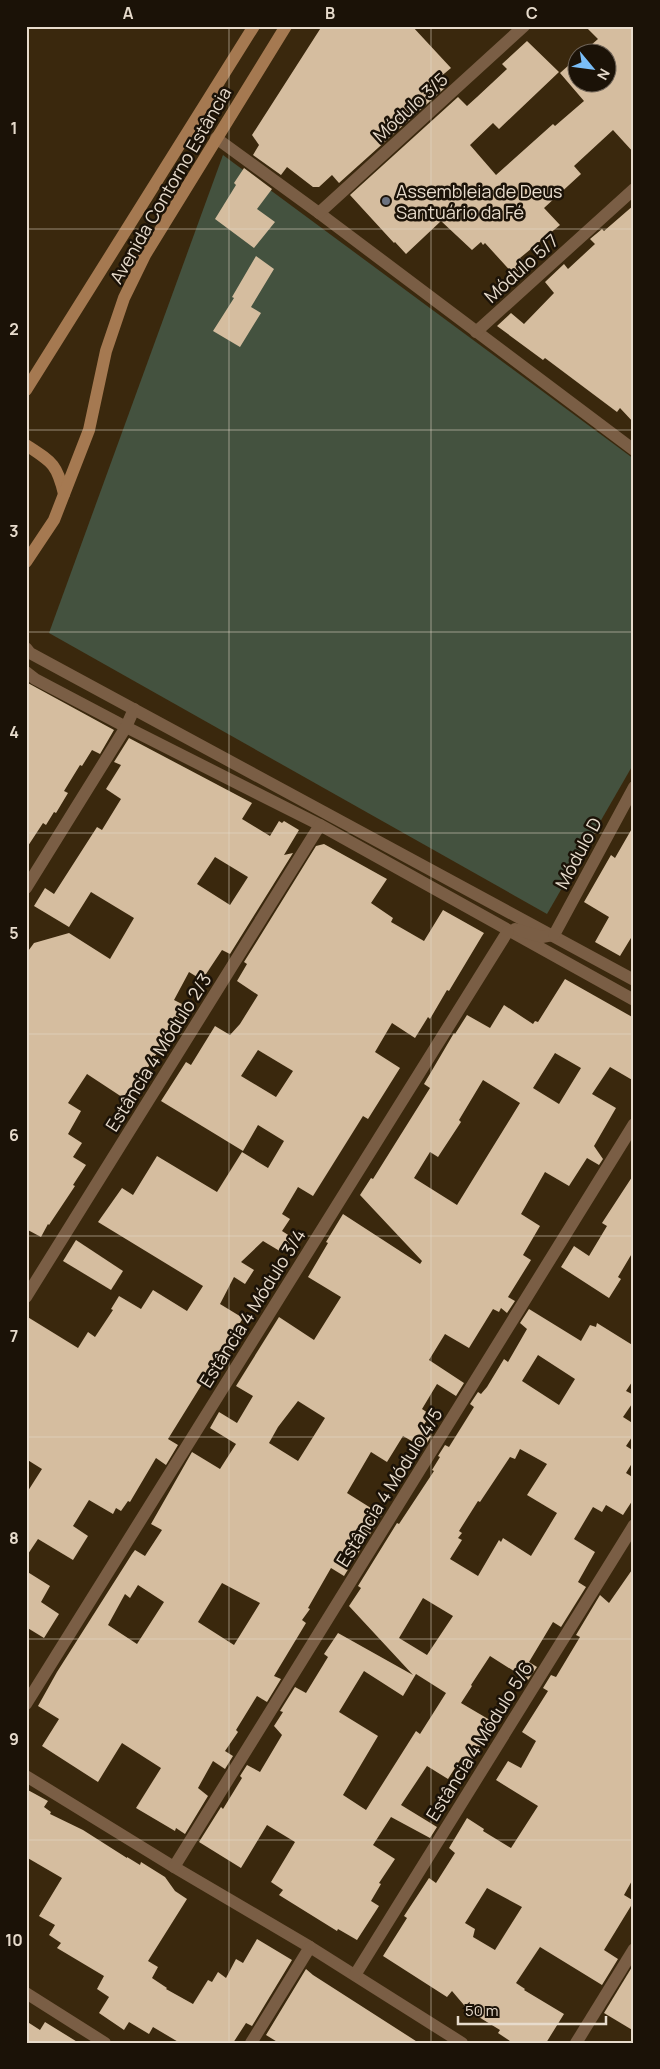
<svg xmlns="http://www.w3.org/2000/svg" width="660" height="2069" viewBox="0 0 660 2069" font-family="Manrope,sans-serif">
<rect width="100%" height="100%" fill="#3a280d"/>
<path fill="#44523f" d="M223 155 634 459V763L547 914 49 633Z"/>
<g fill="#d5bd9f" fill-rule="evenodd">
<path d="M322 26H412L451 68 439 78 447 86 339 183 332 175 319 187H313L287 167 281 175 253 155 259 145 252 135Z"/>
<path d="M585 26H634V153L613 130 574 166 581 174 544 208 560 225 520 258 526 264 514 275 485 243 483 245 481 242 472 250 441 221 406 254 395 242 394 243 350 195 458 97 467 106 477 97 507 69 502 64 527 41 559 72 499 129 493 123 470 145 496 175 553 124 555 126 584 101 560 73 578 57V82H608V52H583L598 39Z"/>
<path d="M244 168 272 189 257 209 275 222 254 248 215 219 236 185 234 183Z"/>
<path d="M634 205V423L620 408 617 412 545 358 543 360 497 326 511 313 524 324 554 293 545 282 564 264 568 269 595 244 590 239 602 229 604 231Z"/>
<path d="M256 256 274 269 251 307 261 313 240 347 213 331 234 298 232 297Z"/>
<path d="M26 682 114 730 100 754 92 750 82 766 80 765 64 791 68 793 56 813 54 812 46 825 43 823 26 849Z"/>
<path d="M129 738 252 803 242 819 270 836 279 821 282 823 284 821 299 830 284 855 293 853 230 954 222 950 202 980 189 972 174 1000 186 1006 142 1077 136 1081 125 1099 87 1074 68 1103 81 1111 68 1134 82 1143 73 1157 86 1165 73 1185 75 1186 49 1225 48 1224 41 1237 26 1229V954L34 943 69 933 110 959 134 918 91 892 69 927 34 906 45 888 54 894 97 827 102 830 121 799 106 789 121 765 114 762ZM215 857 248 877 230 905 197 884Z"/>
<path d="M634 825V933L620 956 595 942 609 917 584 902 611 855 615 858Z"/>
<path d="M324 844 387 879 371 903 393 918 391 922 424 941 443 910 484 933 482 936 449 991 447 990 430 1019 428 1017 415 1038 392 1023 375 1052 400 1068 368 1119 363 1116 313 1196 298 1187 282 1214 290 1219 282 1231 293 1238 283 1253 263 1241 241 1262 254 1270 245 1284 234 1277 220 1304 243 1318 168 1439 178 1445 166 1465 156 1458 130 1502 128 1501 121 1511 116 1508 113 1514 89 1500 73 1526 88 1536 73 1560 38 1539 26 1557V1494L42 1469 26 1459V1316L78 1348 88 1332 95 1337 113 1310 111 1309 119 1296 141 1309 153 1290 187 1311 203 1286 98 1222 122 1188 133 1195 157 1156 217 1192 242 1152 268 1168 284 1141 258 1125 243 1151 161 1101 186 1062 191 1065 215 1026 230 1035 240 1024 258 995 237 981 247 964 244 962 316 846ZM258 1050 293 1071 276 1097 241 1076Z"/>
<path d="M565 979 634 1018V1081L610 1067 592 1094 616 1108 594 1146 603 1159 599 1165 587 1158 569 1186 545 1172 521 1214 540 1226 523 1255 531 1260 508 1297 515 1301 507 1313 501 1308 499 1312 493 1309 469 1348 445 1334 429 1360 464 1383 456 1396 437 1384 422 1409 428 1413 424 1418 427 1420 421 1429 431 1436 424 1448 403 1436 387 1462 371 1452 347 1493 382 1515 344 1576 331 1568 308 1608 310 1609 302 1620 306 1623 274 1676 281 1679 267 1702 257 1696 236 1730 238 1732 225 1751 233 1756 225 1769 213 1761 198 1788 208 1796 185 1834 176 1828 175 1831 136 1808 161 1768 122 1743 98 1782 42 1746 59 1719 38 1706 57 1672 132 1554 135 1550 145 1556 162 1530 151 1524 192 1452 220 1469 236 1444 210 1428 219 1412 237 1423 253 1396 236 1386 279 1317 314 1340 341 1297 308 1277 328 1243 326 1242 343 1214 420 1264 422 1261 360 1195 371 1178 373 1179 430 1088 424 1084 454 1033 455 1034 467 1015 490 1028 504 1005 533 1024 535 1021 538 1022ZM555 1053 581 1068 559 1104 533 1088ZM483 1080 520 1103 457 1205 414 1178 430 1152 438 1157 461 1122 459 1120ZM298 1401 325 1418 298 1461 269 1443 278 1427ZM222 1583 260 1603 234 1645 198 1622ZM138 1585 164 1602 137 1644 108 1625 125 1594 130 1598Z"/>
<path d="M634 1174V1250L618 1277 621 1279 609 1298 561 1267 574 1246 589 1256 607 1226 602 1223Z"/>
<path d="M76 1240 123 1271 111 1290 63 1261Z"/>
<path d="M529 1309 581 1341 590 1325 596 1327 597 1323 634 1346V1379L626 1391 634 1395V1401L623 1417 634 1424V1434L626 1446 634 1451V1460L626 1473 634 1478V1498L623 1515 606 1505 602 1512 593 1507 574 1539 595 1552 578 1582 586 1587 561 1627 553 1622 529 1662 537 1667 528 1680 490 1656 471 1685 472 1686 461 1703 495 1723 471 1761 462 1757 448 1779 427 1766 401 1805 437 1827 430 1838 391 1817 373 1845 395 1859 379 1883 381 1884 371 1901 379 1906 357 1940 338 1929 337 1931 279 1895 283 1890 271 1882 295 1842 267 1825 241 1868 199 1842 221 1807 223 1809 242 1778 240 1776 247 1765 260 1772 282 1735 274 1726 283 1712 280 1711 295 1687 306 1693 328 1657 324 1654 338 1633 413 1675 349 1606 361 1588 358 1586 397 1523 399 1524 434 1471 432 1470 440 1457 438 1456 445 1445 449 1447 474 1407 470 1404 478 1392 481 1394 487 1387 504 1359 508 1362 527 1329 520 1323ZM538 1355 575 1379 559 1405 522 1381ZM520 1449 547 1464 527 1495 557 1513 531 1556 503 1538 501 1542 499 1540 478 1576 450 1559 462 1540 458 1538 462 1533 459 1531 478 1501 480 1502 510 1457 515 1459ZM423 1598 453 1616 427 1655 399 1638ZM364 1671 403 1696 416 1674 446 1693 420 1734 416 1731 366 1810 343 1795 378 1736 339 1712Z"/>
<path d="M634 1567V1877L624 1895 634 1901 604 1950 618 1959 602 1985 540 1947 516 1983 525 1989 524 1990 564 2014 546 2043H513L498 2033 500 2030 469 2011 452 1991 447 1997 383 1956 407 1918 404 1916 429 1878 436 1883 455 1853 449 1848 467 1818 484 1829 483 1831 511 1848 538 1806 496 1780 508 1761 521 1768 536 1741 522 1732 548 1691 543 1688 551 1675 556 1677 580 1637 576 1635 600 1595 609 1603ZM487 1888 522 1907 495 1950 473 1937 475 1929 465 1923Z"/>
<path d="M26 1571 50 1586 41 1602 59 1614 44 1638 26 1627Z"/>
<path d="M26 1789 48 1801 44 1807 51 1812 50 1814 83 1830 127 1858V1857L140 1865 141 1862 165 1877 175 1891 187 1899 148 1961 158 1967 152 1978 167 1988 166 1989 193 2004 208 1980 212 1982 218 1972 226 1978 236 1959 243 1963 257 1939 292 1960 252 2026 246 2023 233 2043H180L153 2027 149 2034 129 2022 124 2030 99 2013 109 1997 97 1989 104 1976 57 1948 61 1943 49 1935 55 1925 39 1916 62 1878 26 1857Z"/>
<path d="M632 1967 634 1968V2031L604 2013Z"/>
<path d="M306 1969 313 1975 419 2043H279L266 2035Z"/>
<path d="M26 2021 40 2030 45 2022 79 2043H26Z"/>
</g>
<g fill="none" stroke-linecap="round" stroke-linejoin="round">
<g stroke="#7a5e45" stroke-width="12">
<path d="M216 138 319 213 634 450"/>
<path d="M319 213 524 26"/>
<path d="M476 332 634 189"/>
<path d="M26 648 30 653 634 980"/>
<path d="M26 672 35 679 126 727 320 825 634 1000"/>
<path d="M26 888 126 727 134 709"/>
<path d="M515 929 542 937 553 935"/>
<path d="M554 935 634 787"/>
<path d="M26 1297 320 825"/>
<path d="M26 1704 508 931"/>
<path d="M26 1776 174 1867 310 1947 462 2043"/>
<path d="M174 1867 634 1124"/>
<path d="M355 1975 634 1525"/>
<path d="M26 1993 105 2043"/>
<path d="M251 2043 310 1947"/>
<path d="M576 2043 634 1949"/>
</g>
<g stroke="#a57951" stroke-width="12">
<path d="M26 390 254 26"/>
<path d="M26 445C52 462 57 464 64 494"/>
<path d="M26 562 54 520 89 430 106 351 124 298 145 255 286 26"/>
</g>
</g>
<path fill="none" stroke="#e7dbcc" stroke-width="1" stroke-opacity="0.55" d="M229 26V2043M431 26V2043M26 229H634M26 430H634M26 632H634M26 833H634M26 1034H634M26 1236H634M26 1437H634M26 1639H634M26 1840H634"/>
<circle fill="#6b7280" stroke="#1b1207" stroke-width="2" cx="386" cy="201" r="5"/>
<g text-anchor="middle" dominant-baseline="central" stroke-width="5" stroke-linejoin="round" paint-order="stroke">
<g font-size="18" fill="#e7dbcc" stroke="#1b1207">
<text transform="translate(410 107) rotate(-42)">Módulo 3/5</text>
<text transform="translate(170 185) rotate(-60)">Avenida Contorno Estância</text>
<text transform="translate(521 268) rotate(-42)">Módulo 5/7</text>
<text transform="translate(578 853) rotate(-62)">Módulo D</text>
<text transform="translate(158 1052) rotate(-58)">Estância 4 Módulo 2/3</text>
<text transform="translate(252 1308) rotate(-58)">Estância 4 Módulo 3/4</text>
<text transform="translate(389 1487) rotate(-58)">Estância 4 Módulo 4/5</text>
<text transform="translate(479 1741) rotate(-58)">Estância 4 Módulo 5/6</text>
</g>
<g font-size="18" fill="#e7dbcc" stroke="#1b1207" text-anchor="start">
<text x="396" y="191">Assembleia de Deus<tspan x="396" dy="21">Santuário da Fé</tspan></text>
</g>
</g>
<rect width="660" height="2069" fill="none" stroke="#1b1207" stroke-width="55"/>
<g transform="translate(592 68) rotate(119)"><circle r="24" fill="#1b1207" stroke="#6d6256"/>
<path d="M0-4L9 19L0 12L-9 19Z" fill="#7abef8"/>
<text y="-8" font-size="14" font-weight="bold" text-anchor="middle" fill="#e7dbcc">N</text>
</g>
<path d="M458 2016v8h148v-8" fill="none" stroke="#e7dbcc" stroke-width="2.5"/>
<text x="465" y="2016" font-size="15" fill="#e7dbcc" stroke="#1b1207" stroke-width="4" paint-order="stroke">50 m</text>
<rect x="28" y="28" width="604" height="2014" fill="none" stroke="#e7dbcc" stroke-width="2"/>
<g font-size="16" text-anchor="middle" font-weight="bold" fill="#e7dbcc">
<text x="128" y="19">A</text>
<text x="330" y="19">B</text>
<text x="532" y="19">C</text>
<text x="14" y="134">1</text>
<text x="14" y="335">2</text>
<text x="14" y="537">3</text>
<text x="14" y="738">4</text>
<text x="14" y="939">5</text>
<text x="14" y="1141">6</text>
<text x="14" y="1342">7</text>
<text x="14" y="1544">8</text>
<text x="14" y="1745">9</text>
<text x="14" y="1946">10</text>
</g>
</svg>
